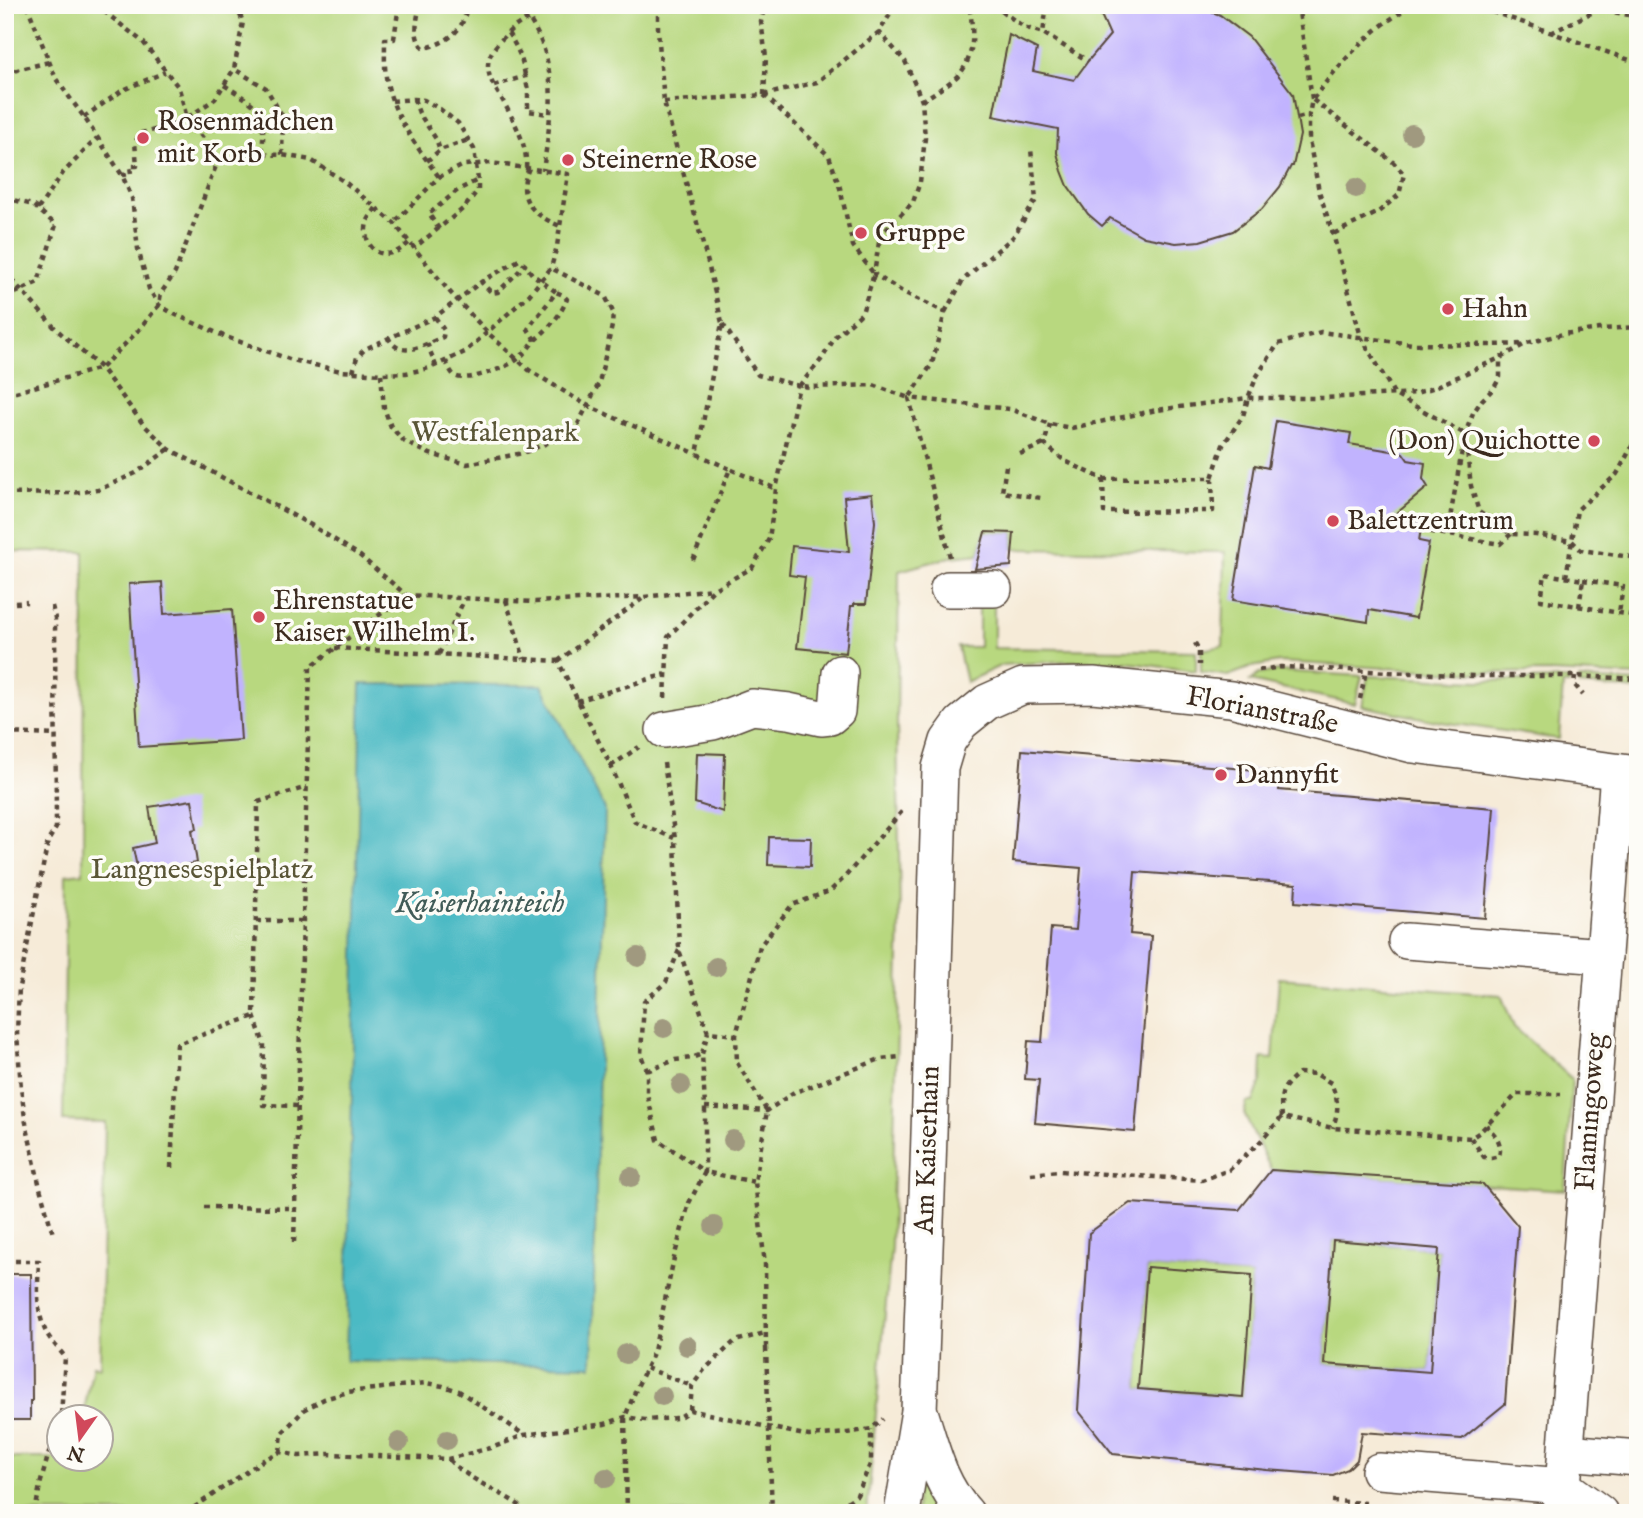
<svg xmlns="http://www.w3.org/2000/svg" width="1643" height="1518" viewBox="0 0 1643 1518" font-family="'IM FELL English',serif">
<rect width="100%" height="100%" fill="#fdfcf7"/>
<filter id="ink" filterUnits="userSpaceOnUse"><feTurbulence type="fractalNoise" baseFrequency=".0143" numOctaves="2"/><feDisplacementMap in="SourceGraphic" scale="14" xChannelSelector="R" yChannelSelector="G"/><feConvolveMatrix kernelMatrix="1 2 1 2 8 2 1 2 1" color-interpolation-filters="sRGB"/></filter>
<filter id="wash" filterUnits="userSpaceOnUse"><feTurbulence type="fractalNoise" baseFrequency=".00686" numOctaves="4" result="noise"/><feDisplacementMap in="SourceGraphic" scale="28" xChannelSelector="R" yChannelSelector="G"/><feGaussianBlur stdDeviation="1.57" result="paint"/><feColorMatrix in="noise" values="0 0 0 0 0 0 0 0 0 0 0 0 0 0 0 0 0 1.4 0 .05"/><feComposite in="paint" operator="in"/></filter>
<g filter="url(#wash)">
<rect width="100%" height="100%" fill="#f6ebd8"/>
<g fill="#b8d87f" stroke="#7a814e" stroke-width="2">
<path d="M5 5H1638V676L1550 672 1476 673 1279 662 1252 667 1228 676 1201 672V650L1223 646 1225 552 1013 549 1014 533 985 532 979 554 950 557 899 571 897 720 900 919 891 1247 867 1513H5V1458H102V1416H83L93 1365 100 1367 105 1122 63 1121 66 875 83 873 84 552 5 551Z"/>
<path d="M979 596H994V648L1196 651V671L1124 662 1065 661 1002 665 966 682 958 647H979Z"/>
<path d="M1278 671 1362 676 1355 704 1250 681 1259 674Z"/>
<path d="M1368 676 1479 681 1569 679V684H1563L1559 739 1442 722 1362 706Z"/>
<path d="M1579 679 1638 682V690L1579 685Z"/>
<path d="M1279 978 1501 995 1514 1027 1572 1079 1565 1190 1271 1170 1244 1113 1247 1102H1253L1261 1081 1262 1058 1273 1059Z"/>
<path d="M1333 1240 1439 1249 1430 1372 1324 1364Z"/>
<path d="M1147 1267 1252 1275 1243 1397 1138 1389Z"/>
<path d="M919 1456 950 1513H916Z"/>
</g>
<path fill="#4cbac4" stroke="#447271" stroke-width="2" d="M361 684 542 685 605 809 592 1366 346 1361Z"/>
<g id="blocks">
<g fill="#c1b3fe" fill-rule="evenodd">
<path d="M1127 5H1194L1220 15 1249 37 1293 94 1300 135 1293 166H1291L1280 187 1262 209 1233 231 1200 241 1176 243 1144 237 1110 218 1102 226 1088 214 1068 186 1062 171 1057 153 1058 129 993 116 1009 35 1037 49 1033 71 1074 80 1088 61 1110 35 1101 15Z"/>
<path d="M1276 421 1351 433 1349 444 1403 453 1408 460 1425 463 1423 479 1428 487 1392 517 1422 522 1419 541 1429 543 1416 618 1369 610 1368 622 1233 600 1255 465 1268 468Z"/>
<path d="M872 494 875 522 866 604H855L854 602V606H851L846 653 797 648 805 577 789 575 792 546 849 552 844 497Z"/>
<path d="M985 532 1014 533 1011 566 975 569Z"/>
<path d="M162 582 164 614 232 609 241 740 139 747 129 584Z"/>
<path d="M1022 750 1281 772 1279 790 1494 808 1485 918 1295 902 1296 884 1135 872 1130 934 1151 936 1135 1132 1035 1123 1039 1080 1025 1079 1028 1041 1042 1042 1051 928 1076 930 1081 868 1013 862Z"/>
<path d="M697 753 725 754 723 812 695 803Z"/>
<path d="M192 800 197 829 192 830 197 863 138 872 133 848 155 843 149 807Z"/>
<path d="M769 837 811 838 810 867 768 865Z"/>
<path d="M1271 1170 1483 1184 1518 1226 1505 1404 1462 1439 1362 1432 1357 1460 1348 1469 1333 1475 1267 1470 1113 1454 1078 1410 1089 1233 1130 1203 1239 1210ZM1333 1240 1439 1249 1430 1372 1324 1364ZM1147 1267 1252 1275 1243 1397 1138 1389Z"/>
<path d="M5 1274H31L32 1401H30V1420H5Z"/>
</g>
</g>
</g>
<g filter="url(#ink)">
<use href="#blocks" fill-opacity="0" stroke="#57473a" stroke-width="2"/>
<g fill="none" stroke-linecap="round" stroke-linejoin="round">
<defs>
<g id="minor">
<path d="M948 589H994"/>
<path d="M664 730 713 722 752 707 789 711 821 718 830 717 837 711 840 673"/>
<path d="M1406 941 1604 956"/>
<path d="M921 1415C932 1449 940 1486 966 1513"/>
<path d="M1566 1452 1638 1458"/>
<path d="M1379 1471 1563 1486 1600 1513"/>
<path d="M902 1513 919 1411 928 1167 940 768 948 741 961 723 987 702 1023 686 1093 685 1231 699 1413 745 1638 774"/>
<path d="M1561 1513 1618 772"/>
</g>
</defs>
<use href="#minor" stroke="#57473a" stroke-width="38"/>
<g stroke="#57473a" stroke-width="4.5" stroke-dasharray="5 5" stroke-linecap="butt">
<path d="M27 5 56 79 84 117 122 175 132 198 138 249 149 289 159 305 174 314 226 337 292 360 341 371 381 374 406 373 430 368 465 352 529 295 551 268 557 246 568 174 491 163 464 165 439 177 394 223"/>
<path d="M96 5 143 42 179 88 187 118 219 158"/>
<path d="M236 5 243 22 234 69 266 88 283 117 282 155"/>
<path d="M399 5 394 39H385C385 53 384 69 387 82 394 118 418 148 439 177"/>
<path d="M420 5C417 19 412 39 424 48 446 44 467 29 466 5"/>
<path d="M520 5C525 13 531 21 535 29 559 71 550 125 543 170"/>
<path d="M658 5V30L664 102 708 263 722 323"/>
<path d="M993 5 1024 27 1043 33"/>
<path d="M1047 5 1043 33 1088 61"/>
<path d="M1298 5 1312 99 1309 115V140L1319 191 1333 234 1361 337 1395 395 1465 434"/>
<path d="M1473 5 1638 63"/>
<path d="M508 33C517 47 523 59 525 76"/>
<path d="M1551 33 1599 9 1638 17"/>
<path d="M5 65 7 72"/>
<path d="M5 73 49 62"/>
<path d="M224 85C261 108 266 109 262 154"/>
<path d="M494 86 525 76 528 90V111L549 114"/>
<path d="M764 95 829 156 840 188 853 246 874 274 862 313 836 336 821 360 799 386 812 387 873 385 909 398 932 364 945 312 901 291 874 274 880 236 913 202 920 182 925 138 922 101 905 61 879 32"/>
<path d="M764 95 766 57 761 21 765 5"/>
<path d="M414 99 419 113 436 139 440 150"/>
<path d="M1313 99C1333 72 1354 48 1380 27 1390 19 1401 12 1412 5"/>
<path d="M1313 100 1393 162 1404 174 1399 195 1377 213 1333 234"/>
<path d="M392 101 414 99 424 100 440 109 458 123 474 149 478 180V190L464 208 414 248"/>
<path d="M922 101C932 94 956 80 962 71 976 51 973 27 969 5"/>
<path d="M664 102 764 95 817 82 879 32 896 5"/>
<path d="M84 117 123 90 165 72"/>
<path d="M1298 118 1309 115"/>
<path d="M141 133 159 129 187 118 215 99 234 69"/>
<path d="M427 161 440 150 468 140"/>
<path d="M526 168C528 145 514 121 503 101 497 91 488 79 488 66 488 55 495 46 503 38 510 30 518 23 529 19"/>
<path d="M529 168C515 199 533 215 560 226"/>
<path d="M122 175 131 174 130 166H137L135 142 141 133 144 137"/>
<path d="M5 198 33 205 56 225 38 282 5 298"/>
<path d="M376 208C373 213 369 217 367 223 362 241 375 260 395 252 401 250 405 246 410 242"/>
<path d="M38 209 63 173 97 138"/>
<path d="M439 229 429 214 458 190 478 180"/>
<path d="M5 272 56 329 101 368 143 424 169 449 311 525 359 555 406 595 535 602 644 597 713 589"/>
<path d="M945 312 963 280 1013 237 1036 200 1031 149"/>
<path d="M388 337C400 361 425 344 443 337L444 330 435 317"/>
<path d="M535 340C548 329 561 315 567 299L563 295 556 292"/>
<path d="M427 343 436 366"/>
<path d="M446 361C448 366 451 373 455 376 465 383 505 368 515 361 523 356 529 347 535 340L528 329C537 316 547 305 556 292L532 274 525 265"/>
<path d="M353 372 357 357 365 349 435 317 481 282 519 260 525 265 498 292 492 293 481 282"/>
<path d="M381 374 384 408 391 427 405 442 430 454 467 464 523 453 564 436 578 424 599 383 612 326 613 312 605 296 551 268"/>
<path d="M5 392H16L101 368 139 330 159 305 161 293 175 273 219 158 234 153 282 155 311 160 345 182 394 223 448 290 488 333 529 370 588 406 697 454"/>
<path d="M1050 424 1044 444 1065 461 1103 479 1212 478 1223 445 1243 416 1248 398 1257 376 1278 344 1321 332 1412 344 1491 345 1523 344"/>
<path d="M1465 434 1471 486 1479 512 1511 534 1536 535 1572 541 1581 550 1638 558"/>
<path d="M1020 454 1044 444"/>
<path d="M1006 466 1002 492 1041 498"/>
<path d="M1103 479 1104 512 1213 511 1212 478"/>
<path d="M5 494 70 493 98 490 136 473 169 449"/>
<path d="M1421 530 1500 544 1511 534"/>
<path d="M1447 535 1465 434 1473 413 1482 400 1494 388 1500 377V358"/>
<path d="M950 557 909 398 1010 409 1050 424 1071 428 1157 410 1248 398H1325L1416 393 1435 387 1500 358 1527 343 1563 334 1600 329 1638 327"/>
<path d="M693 560 730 469 776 489"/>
<path d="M1566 577 1577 510 1617 474 1638 435"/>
<path d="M1583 580 1623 586 1619 613"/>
<path d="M506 600 524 659"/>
<path d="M5 604 27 602"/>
<path d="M52 606 55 618 56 828 48 841 19 987 17 1033 21 1088 25 1118 40 1188 53 1234"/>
<path d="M1579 607 1583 580 1545 574 1541 600 1638 616"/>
<path d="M1195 643 1199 650V665"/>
<path d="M335 648 558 661 611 766 635 822 674 838"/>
<path d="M439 654 465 598"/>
<path d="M558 661 642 599"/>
<path d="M1259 670 1281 667 1476 676H1575L1638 679"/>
<path d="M1575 676 1574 684 1583 695"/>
<path d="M665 698 668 637 714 589 752 568 769 539 776 489 799 386 758 375 722 323 697 454 730 469"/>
<path d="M1360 699 1366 671"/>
<path d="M577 701 666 674"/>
<path d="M6 733 56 735"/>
<path d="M664 763 675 839 679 950 708 1032 736 1035"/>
<path d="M611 766 639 747"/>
<path d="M256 921H303"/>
<path d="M679 950 666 982 644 1002 641 1055 647 1071V1094L658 1140 705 1172V1107L702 1054 708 1032"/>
<path d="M254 1016 264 1044 263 1105 297 1106"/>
<path d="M647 1071 675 1060 692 1058 702 1054"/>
<path d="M705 1107 767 1111 794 1092 804 1089 880 1059 899 1057"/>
<path d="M1282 1117C1280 1093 1280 1089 1299 1073L1316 1074 1331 1083C1339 1104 1339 1107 1333 1128"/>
<path d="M1471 1138 1484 1157 1491 1158 1499 1156C1503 1142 1495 1135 1486 1125"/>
<path d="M171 1168 177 1044 254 1016 258 802 307 787"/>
<path d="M1031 1174 1059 1171 1202 1180 1229 1170 1260 1142 1282 1117 1333 1128 1471 1138 1480 1132 1517 1094H1561"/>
<path d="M204 1207 294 1208"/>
<path d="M294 1242 310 667 406 595"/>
<path d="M5 1261H39C38 1285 35 1312 47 1334 52 1342 59 1349 65 1357L61 1416"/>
<path d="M766 1348 765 1264 755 1182 767 1111 737 1063 736 1035 760 946 792 905 830 891 843 879 904 809"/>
<path d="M646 1368 692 1386"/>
<path d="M690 1410 692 1386 704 1370 735 1341 765 1333"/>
<path d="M280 1452 282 1433 304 1410 324 1399 348 1392 426 1383 443 1386 459 1391 523 1434"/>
<path d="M449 1460C472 1483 505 1492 529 1513"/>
<path d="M1332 1501 1366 1503"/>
<path d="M35 1513 40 1485 56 1427 60 1420"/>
<path d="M186 1513 265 1459 280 1452 299 1456 329 1454 448 1459 494 1447 524 1435 605 1424 625 1417 645 1420 678 1418 690 1410 809 1436 847 1433 871 1429 883 1419"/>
<path d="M627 1513 625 1417 637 1387 654 1351 674 1258 689 1203 705 1172 755 1182"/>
<path d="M831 1513 857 1495 871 1462V1429"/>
</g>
<use href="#minor" stroke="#fff" stroke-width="35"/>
<path stroke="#57473a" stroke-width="4.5" stroke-dasharray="5 5" stroke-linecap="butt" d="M766 1348 772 1513"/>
</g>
<g fill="#a0997f">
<circle cx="1412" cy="134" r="10"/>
<circle cx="1356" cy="188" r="10"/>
<circle cx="638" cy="957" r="10"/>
<circle cx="716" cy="967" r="10"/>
<circle cx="664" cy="1028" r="10"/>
<circle cx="681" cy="1085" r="10"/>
<circle cx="733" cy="1140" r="10"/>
<circle cx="631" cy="1177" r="10"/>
<circle cx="714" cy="1226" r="10"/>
<circle cx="687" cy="1346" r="10"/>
<circle cx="626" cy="1354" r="10"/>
<circle cx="662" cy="1396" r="10"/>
<circle cx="447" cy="1440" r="10"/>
<circle cx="399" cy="1442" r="10"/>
<circle cx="606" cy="1478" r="10"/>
</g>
</g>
<g fill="#d1495b" stroke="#fdfcf7" stroke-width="2.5">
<circle cx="143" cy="138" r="7"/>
<circle cx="568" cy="160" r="7"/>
<circle cx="861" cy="233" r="7"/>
<circle cx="1448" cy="309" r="7"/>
<circle cx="1594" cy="441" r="7"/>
<circle cx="1333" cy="521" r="7"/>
<circle cx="259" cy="617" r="7"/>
<circle cx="1221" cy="775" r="7"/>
</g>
<g text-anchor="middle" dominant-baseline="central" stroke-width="7" stroke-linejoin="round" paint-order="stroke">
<g font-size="28" fill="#3b2a1e" stroke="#fdfcf7" text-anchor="start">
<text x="157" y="122">Rosenmädchen<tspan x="157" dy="32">mit Korb</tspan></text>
<text x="582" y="160">Steinerne Rose</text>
<text x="875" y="233">Gruppe</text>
<text x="1462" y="309">Hahn</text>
<text x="1580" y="441" text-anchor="end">(Don) Quichotte</text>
<text x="1347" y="521">Balettzentrum</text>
<text x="273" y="601">Ehrenstatue<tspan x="273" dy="32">Kaiser Wilhelm I.</tspan></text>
<text x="1235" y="775">Dannyfit</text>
</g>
<g font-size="28" fill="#5a5636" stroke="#fdfcf7">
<text x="495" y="433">Westfalenpark</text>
<text x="202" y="870">Langnesespielplatz</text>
</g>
<g font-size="28" fill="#3b2a1e" stroke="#fdfcf7">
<text transform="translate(1262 711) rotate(11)">Florianstraße</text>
<text transform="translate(1591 1112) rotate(-86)">Flamingoweg</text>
<text transform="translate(928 1150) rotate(-88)">Am Kaiserhain</text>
</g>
<g font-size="30" font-style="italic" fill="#415c58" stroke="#fdfcf7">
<text x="480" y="904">Kaiserhainteich</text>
</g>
</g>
<rect width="1643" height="1518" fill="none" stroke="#fdfcf7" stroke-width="28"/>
<g transform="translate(80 1438) rotate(194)"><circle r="33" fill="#fdfcf7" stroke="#afa8a0" stroke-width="2"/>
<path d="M0-5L12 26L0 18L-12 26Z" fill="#d1495b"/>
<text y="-10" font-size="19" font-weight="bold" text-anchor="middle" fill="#3b2a1e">N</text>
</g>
</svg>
